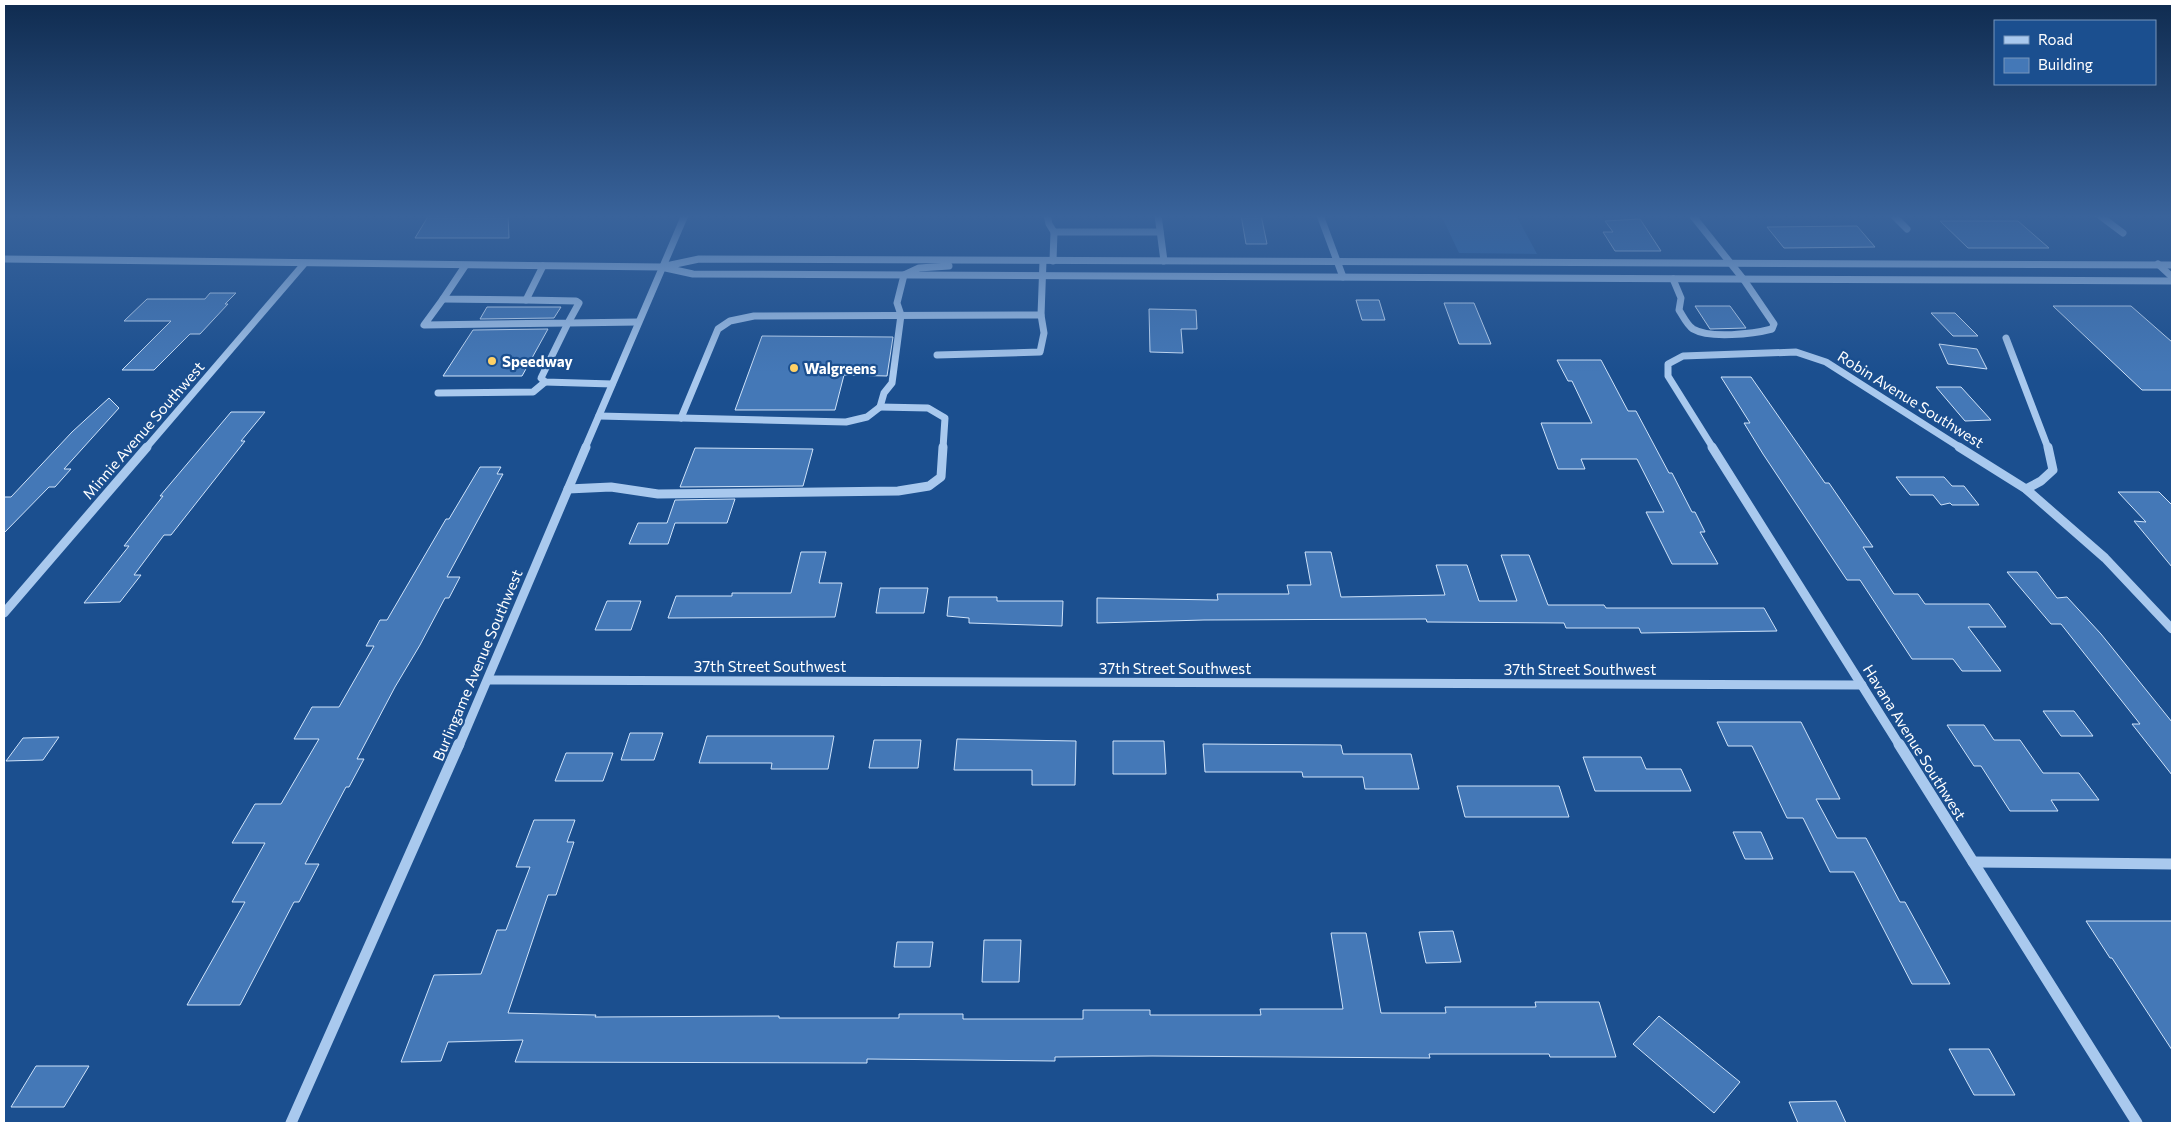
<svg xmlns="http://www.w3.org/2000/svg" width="2176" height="1127" viewBox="0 0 2176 1127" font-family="Commissioner,sans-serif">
<rect width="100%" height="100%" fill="#1b4f8f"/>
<path fill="#2e69ad" d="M1441 215H1516L1537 254 1459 253Z"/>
<g fill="#4478b7" stroke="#cfe3fa">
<path d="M429 215H508L509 238H415Z"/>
<path d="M1241 215H1261L1267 244H1246Z"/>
<path d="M1640 219 1661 251H1615L1603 232H1613L1605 221Z"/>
<path d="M1940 221H2018L2049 248H1968Z"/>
<path d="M1857 226 1875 247 1784 248 1767 227Z"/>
<path d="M210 293H236L225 304H228L200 334H190L154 370H122L171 321H124L147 299H205Z"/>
<path d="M1356 300H1379L1385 320H1362Z"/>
<path d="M1444 303H1474L1491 344H1459Z"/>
<path d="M1695 306H1730L1746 328 1710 329Z"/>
<path d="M2053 306H2131L2172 342V390H2142Z"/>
<path d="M487 307H561L554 318 480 319Z"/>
<path d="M1149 309 1196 310 1197 329H1181L1183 353 1150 352Z"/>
<path d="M1931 313H1955L1978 336H1953Z"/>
<path d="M548 329 522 376H443L473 330Z"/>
<path d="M762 336 893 337 887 376 844 375 835 410H735Z"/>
<path d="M1939 344 1977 349 1987 369 1948 364Z"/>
<path d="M1557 360H1601L1628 411H1636L1669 473H1672L1692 512H1695L1705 532H1700L1718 564H1672L1646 512H1664L1637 459H1581L1585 469H1558L1541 423H1592L1572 381H1568Z"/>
<path d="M1721 377H1751L1825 483H1829L1873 547H1863L1894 594H1918L1925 604H1989L2006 627H1968L2001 671H1962L1953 659H1912L1860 580H1847L1763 454 1744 423H1750Z"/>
<path d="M1936 387H1961L1991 420 1965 421Z"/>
<path d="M109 398 119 408 64 469H71L55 487H49L4 533V497H11L72 432Z"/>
<path d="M231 412H265L241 441H245L171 535H164L134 575H141L120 602 84 603 129 546H124L163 496H160Z"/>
<path d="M695 448 813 449 803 486 680 487Z"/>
<path d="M480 467H501L497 474H503L447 577H460L449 598H445L420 645 395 687 357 759H364L349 787H346L305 864H319L299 902H294L240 1005H187L245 902H232L265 843H232L255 804H281L319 739H294L312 707H339L374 646H366L380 620H387L446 519H449Z"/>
<path d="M1896 477H1944L1952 486H1964L1979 505H1952L1950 503 1941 505 1933 495H1910Z"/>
<path d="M2118 492H2159L2172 505V567L2134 521 2146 522Z"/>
<path d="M735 499 727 523H675L668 544H629L638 523H667L675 500Z"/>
<path d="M801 552H826L819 583H842L835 617 668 618 676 596H732V593H791Z"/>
<path d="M1305 552H1331L1341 597 1445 595 1436 565H1467L1479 601H1517L1501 555H1529L1548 605H1604L1606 608H1764L1777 631 1641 633 1639 628H1566L1564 623 1427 622 1426 619 1204 620 1097 623V598L1218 600 1217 594H1289L1287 585H1311Z"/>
<path d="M2007 572H2037L2057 598 2067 597 2101 634 2172 722V775L2132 724H2140L2061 624H2051Z"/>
<path d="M880 588H928L924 613H876Z"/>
<path d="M949 597H997V601H1063L1062 626 969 623V618L947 616Z"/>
<path d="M607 601H641L631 630H595Z"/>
<path d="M2043 711H2074L2093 736H2061Z"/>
<path d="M1717 722H1801L1840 799H1816L1837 838H1866L1900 902H1905L1950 984H1912L1854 872H1830L1803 818H1787L1752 746H1728Z"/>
<path d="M1947 725H1984L1994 740H2020L2043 773H2079L2099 800H2051L2058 811H2010L1981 766H1974Z"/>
<path d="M630 733H663L654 760H621Z"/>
<path d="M707 736H834L828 769H771L772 763H699Z"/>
<path d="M59 737 43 760 6 761 23 738Z"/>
<path d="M957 739 1076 741 1075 785H1032V770H954Z"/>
<path d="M874 740H921L918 768H869Z"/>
<path d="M1113 741H1164L1166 774H1113Z"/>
<path d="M1203 744 1341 745 1343 754H1411L1419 789H1365L1363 777H1303L1302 772H1205Z"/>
<path d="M566 753H613L603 781H555Z"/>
<path d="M1583 757H1641L1646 769H1681L1691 791H1595Z"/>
<path d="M1457 786H1559L1569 817H1465Z"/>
<path d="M534 820H575L567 842H574L556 895H548L508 1013 596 1015 595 1017 779 1016V1018H899V1014H963V1019H1083V1010H1150V1015H1261L1260 1009H1343L1331 933H1366L1381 1013H1446L1445 1007H1536L1535 1002H1599L1616 1057H1550L1549 1054H1429L1430 1058 1152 1056 1055 1057V1061L867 1059V1063L515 1062 523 1040 448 1042 441 1061 401 1062 434 975 481 974 497 930H506L530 867H516Z"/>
<path d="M1733 832H1761L1773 859H1745Z"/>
<path d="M2086 921H2172V1050L2112 958H2110Z"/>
<path d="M1453 931 1461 962 1426 963 1419 932Z"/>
<path d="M984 940H1021L1019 982H982Z"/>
<path d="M897 942H933L930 967H894Z"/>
<path d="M1659 1016 1740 1082 1714 1113 1633 1044Z"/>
<path d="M1949 1049H1989L2015 1095H1974Z"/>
<path d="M36 1066H89L64 1107H11Z"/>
<path d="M1836 1101 1846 1123H1798L1789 1102Z"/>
</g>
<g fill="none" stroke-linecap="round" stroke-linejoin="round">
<g stroke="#a9c9ee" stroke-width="7">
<path d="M1047 215 1049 224 1054 232 1053 261"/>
<path d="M1158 215 1164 261"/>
<path d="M1320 215 1343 277"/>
<path d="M1893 215 1907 229"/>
<path d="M2099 215 2123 233"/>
<path d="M1054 232H1160"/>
<path d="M4 259 661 267 693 274 2172 281"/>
<path d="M2158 264 2172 277"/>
<path d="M465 266 443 299 526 300"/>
<path d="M666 266 699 259 2172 265"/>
<path d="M1673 279 1681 298 1679 310C1683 316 1687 325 1693 329 1710 339 1753 334 1772 329L1774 324 1744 280 1692 215"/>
<path d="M443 299 424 325 568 323 579 303 576 301 526 300 543 266"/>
<path d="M2006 338 2048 448"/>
<path d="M937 355 1040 352 1044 333 1041 315"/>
<path d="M612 384 545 382 541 378 568 323 638 322"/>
<path d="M438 393 533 392 545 382"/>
<path d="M880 407 928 408 945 418 943 448"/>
<path d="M599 416 846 422 867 417 880 407 884 393 892 383 901 315 897 303 904 275 919 268 949 266"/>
<path d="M681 418 718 329 730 321 754 316 1041 315 1043 261"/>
<path d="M146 448 304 264"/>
<path d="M585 448 685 215"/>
<path d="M1713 448 1668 376V364L1683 356 1796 352 1826 362 1961 448"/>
</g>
<g stroke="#a9c9ee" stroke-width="9">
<path d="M1712 447 1900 746"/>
<path d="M1959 447 2026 489 2105 558 2172 629"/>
<path d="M568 489 611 487 658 494 898 491 929 486 941 477 943 447"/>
<path d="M2026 489 2041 481 2053 470 2048 447"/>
<path d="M4 613 147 447"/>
<path d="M488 680 1862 685"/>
<path d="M459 746 586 447"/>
</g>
<g stroke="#a9c9ee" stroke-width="11">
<path d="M1899 744 2137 1123"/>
<path d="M1973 862 2172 864"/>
<path d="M291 1123 459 744"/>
</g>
</g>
<linearGradient id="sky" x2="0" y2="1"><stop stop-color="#0f2b4f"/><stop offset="0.58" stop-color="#39639b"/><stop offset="1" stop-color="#39639b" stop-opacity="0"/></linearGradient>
<rect width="2176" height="373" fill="url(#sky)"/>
<g fill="#ffd166" stroke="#1b4f8f" stroke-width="2">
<circle cx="492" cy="361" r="5"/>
<circle cx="794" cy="368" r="5"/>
</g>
<g text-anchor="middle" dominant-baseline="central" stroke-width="4.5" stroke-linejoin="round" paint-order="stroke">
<g font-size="15" font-weight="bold" fill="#fff" stroke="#1b4f8f" text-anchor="start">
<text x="502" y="361">Speedway</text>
<text x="804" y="368">Walgreens</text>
</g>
<g font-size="15" fill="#fff" stroke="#1b4f8f">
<text transform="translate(1911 399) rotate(32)">Robin Avenue Southwest</text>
<text transform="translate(143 430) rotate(-49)">Minnie Avenue Southwest</text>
<text transform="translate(477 665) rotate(-67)">Burlingame Avenue Southwest</text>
<text x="770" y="666">37th Street Southwest</text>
<text x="1175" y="668">37th Street Southwest</text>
<text x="1580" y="669">37th Street Southwest</text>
<text transform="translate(1915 742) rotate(58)">Havana Avenue Southwest</text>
</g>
</g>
<rect width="2176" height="1127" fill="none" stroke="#ffffff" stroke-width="10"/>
<rect x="1994" y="20" width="162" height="65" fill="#1b4f8f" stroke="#7695bc"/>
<rect x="2004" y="36" width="25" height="8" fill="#a9c9ee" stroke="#7695bc"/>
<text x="2038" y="45" font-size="15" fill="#ffffff">Road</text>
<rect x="2004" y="58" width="25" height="15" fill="#4478b7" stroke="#7695bc"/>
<text x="2038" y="70" font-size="15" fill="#ffffff">Building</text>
</svg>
